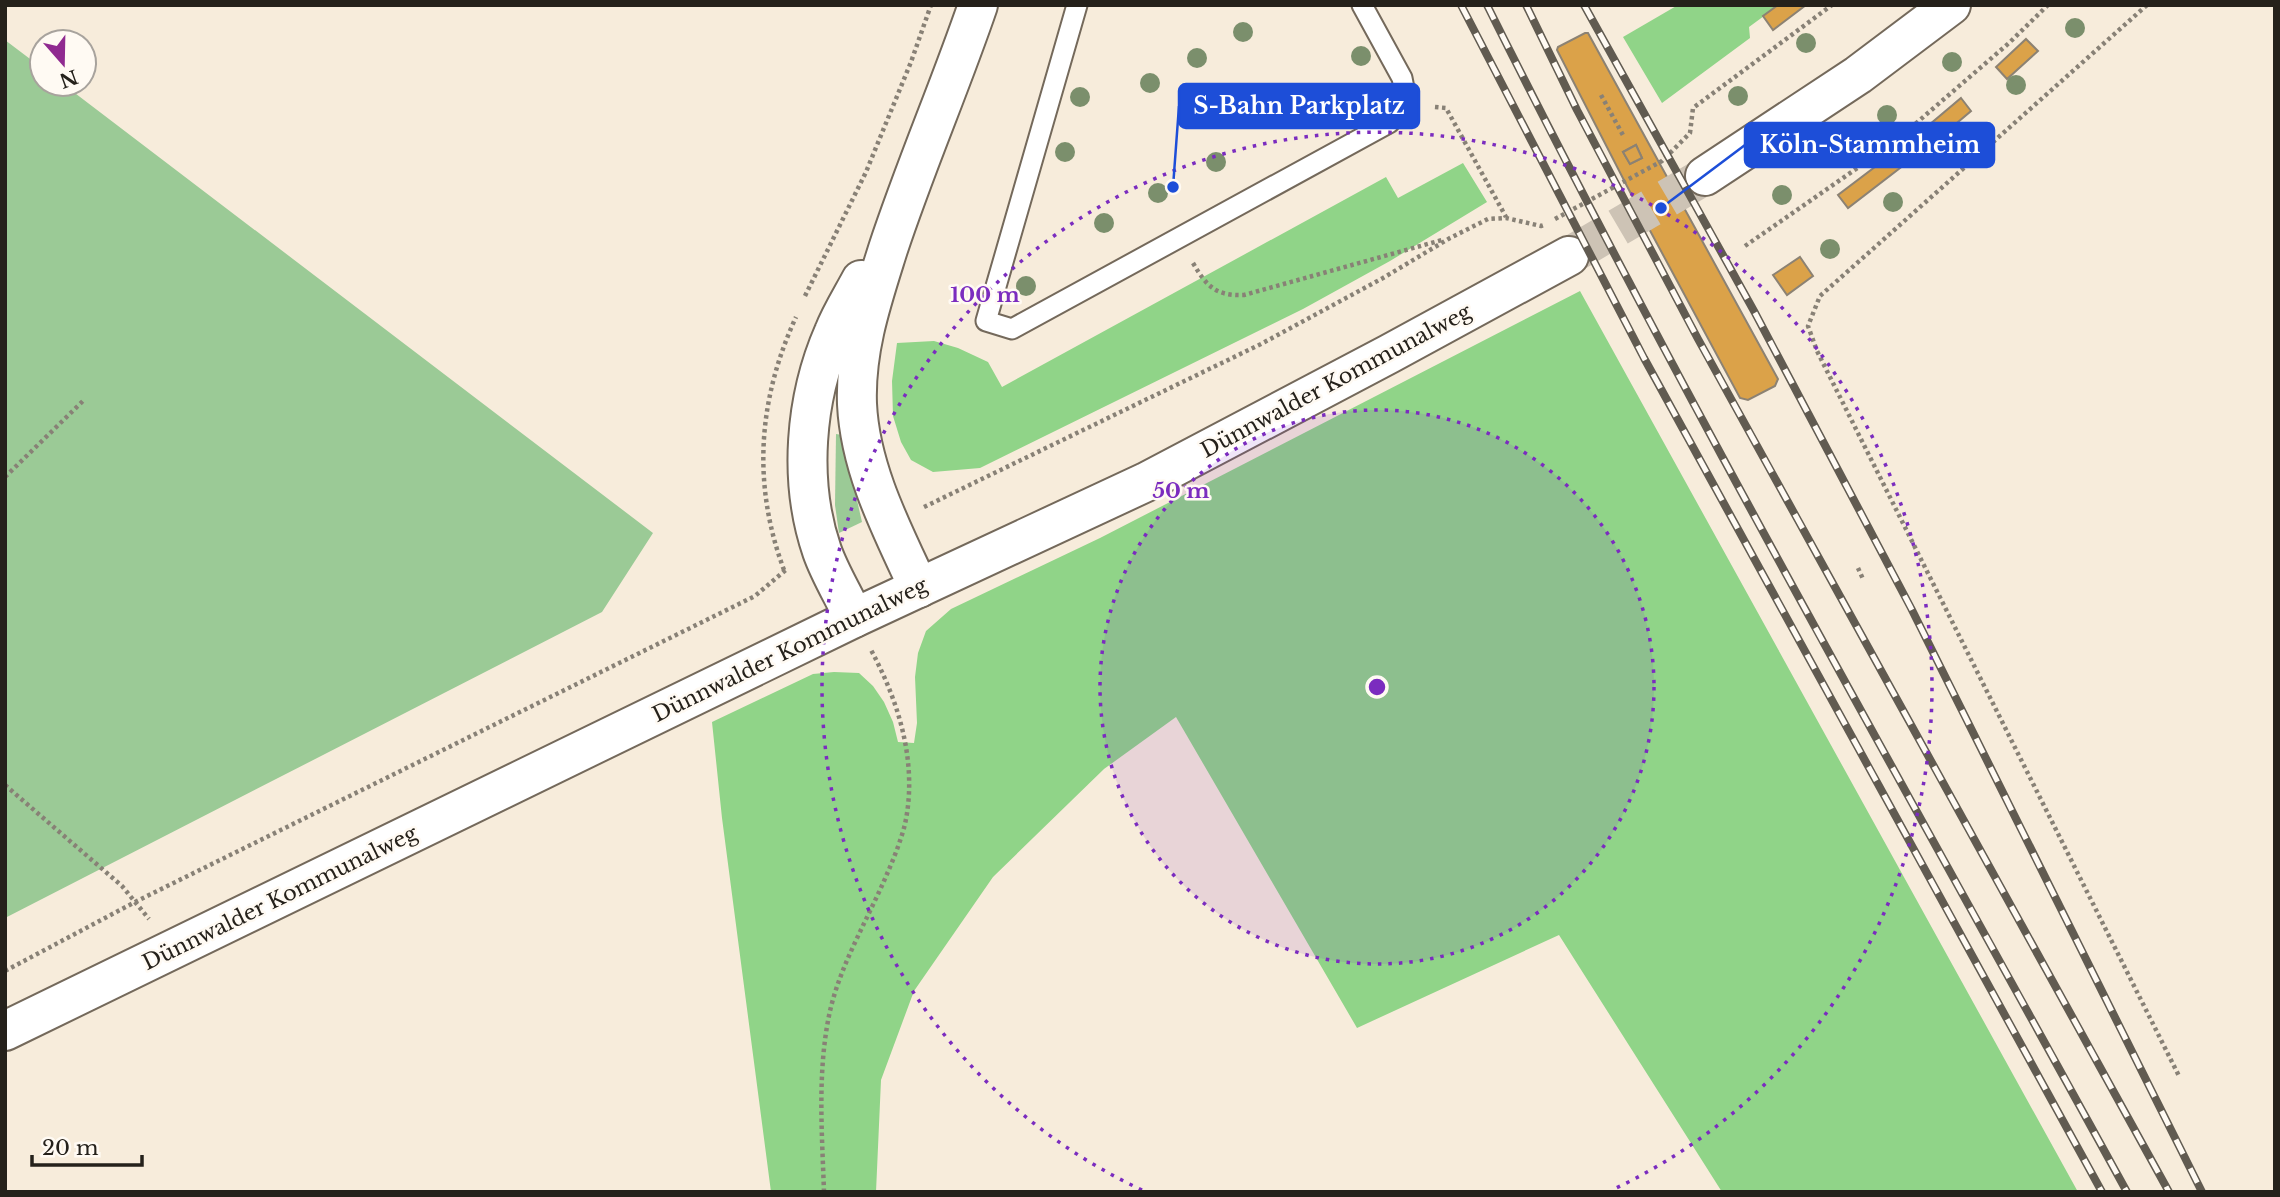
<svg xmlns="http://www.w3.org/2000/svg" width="2280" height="1197" viewBox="0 0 2280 1197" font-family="'Libre Baskerville',serif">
<rect width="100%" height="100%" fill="#f7ecdb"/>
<g fill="#9bca96">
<path d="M5 40 42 68V84H63L653 533 602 612 5 918Z"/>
<path d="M836 434 842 435 862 522 839 533 835 505Z"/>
</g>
<g fill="#90d488">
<path d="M1678 5H1779L1749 27 1750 38 1662 103 1623 37Z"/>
<path d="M1463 163 1487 202 1390 261 1303 309 980 468 933 472 911 460 901 442 893 416 892 381 897 343 934 341 958 348 988 362 1002 387 1386 177 1398 198Z"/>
<path d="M1580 291 2078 1192H1722L1559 935 1357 1028 1176 717 1104 769 993 877 914 991 881 1080 876 1192H771L722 818 712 722 813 674 834 672 859 673 873 686 884 702 893 722 898 742 914 743 917 723 915 677 918 653 926 631 951 609 1100 538Z"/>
</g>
<g fill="#dba249" stroke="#8c8273" stroke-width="2" fill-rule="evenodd">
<path d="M1778 5H1806L1773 30 1763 16Z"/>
<path d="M1585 33H1588L1778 379 1775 386 1748 400 1740 398 1647 225 1557 50 1558 47ZM1636 145 1642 158 1630 164 1623 152Z"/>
<path d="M2026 39 2038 51 2007 79 1996 67Z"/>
<path d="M1961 98 1971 111 1939 138 1929 125Z"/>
<path d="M1636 145 1642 158 1630 164 1623 152Z"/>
<path d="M1904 145 1913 158 1848 208 1838 195Z"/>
<path d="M1800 257 1813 276 1787 295 1773 275Z"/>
</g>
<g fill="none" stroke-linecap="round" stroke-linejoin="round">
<path stroke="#cdc3b5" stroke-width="38" stroke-dasharray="38 19" stroke-linecap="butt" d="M1569 256 1705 176"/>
<defs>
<path id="lane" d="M1077 5 986 321 1012 329 1389 123 1407 103 1402 78 1362 5"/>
<g id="secondary">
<path d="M1705 176 1858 75 1951 5"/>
<path d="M919 588C892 530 860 469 857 404 855 349 872 300 888 249 915 167 950 87 978 5"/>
<path d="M854 618C844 596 830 574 822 551 798 481 805 398 834 332 841 314 852 297 861 280"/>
<path d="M5 1031 854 618 1146 482 1389 354 1569 256"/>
</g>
</defs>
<use href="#lane" stroke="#74695b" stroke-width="23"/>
<use href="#secondary" stroke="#74695b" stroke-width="42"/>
<g stroke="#888176" stroke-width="4.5" stroke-dasharray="3.5 3.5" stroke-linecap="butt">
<path d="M2147 5 1820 296 1808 326 1817 351 2179 1076"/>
<path d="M1601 95 1624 137"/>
<path d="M1435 107 1446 108 1506 217"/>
<path d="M1555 219 1662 161 1690 133 1693 108 1832 5"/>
<path d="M1745 246 1892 144 2009 43 2048 5"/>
<path d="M1193 263C1207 287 1216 296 1244 295L1442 240"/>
<path d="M805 296 866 172 911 62 931 5"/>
<path d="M5 477 85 399"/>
<path d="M924 507 1261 344 1383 278 1450 238 1488 219 1506 218 1541 226 1544 225"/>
<path d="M1858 568 1863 579"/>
<path d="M784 570C752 484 758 400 796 317"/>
<path d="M5 785 122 886 149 919"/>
<path d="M5 971 137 901 755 596 788 568"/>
<path d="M824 1192C822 1132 817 1070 830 1011 841 963 868 919 887 874 894 858 901 840 905 824 918 764 899 702 871 650"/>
</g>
<use href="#lane" stroke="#fff" stroke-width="19"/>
<use href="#secondary" stroke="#fff" stroke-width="38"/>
<defs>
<g id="rail">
<path d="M1461 5 1644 358 2102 1192"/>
<path d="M1487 5C1687 407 1911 798 2127 1192"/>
<path d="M1526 5 1577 110 1698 339 2169 1192"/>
<path d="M1584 5 1754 311 1911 608 2202 1192"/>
</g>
</defs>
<use href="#rail" stroke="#615b51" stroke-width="8"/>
<use href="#rail" stroke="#fffaf3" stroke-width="5" stroke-dasharray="16" stroke-linecap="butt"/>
</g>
<g fill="#7b8f6c">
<circle cx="2075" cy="28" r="10"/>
<circle cx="1243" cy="32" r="10"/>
<circle cx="1806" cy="43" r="10"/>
<circle cx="1361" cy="56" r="10"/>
<circle cx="1197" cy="58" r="10"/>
<circle cx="1952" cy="62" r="10"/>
<circle cx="1150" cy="83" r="10"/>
<circle cx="2016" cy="85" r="10"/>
<circle cx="1738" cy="96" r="10"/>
<circle cx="1080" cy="97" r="10"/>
<circle cx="1887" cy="115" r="10"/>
<circle cx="1065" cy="152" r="10"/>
<circle cx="1216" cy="162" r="10"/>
<circle cx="1158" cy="193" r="10"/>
<circle cx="1782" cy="195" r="10"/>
<circle cx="1893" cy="202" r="10"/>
<circle cx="1104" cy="223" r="10"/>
<circle cx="1830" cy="249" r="10"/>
<circle cx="1026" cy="286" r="10"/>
</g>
<circle cx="1377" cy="687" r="277" fill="#7b2cbf" fill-opacity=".12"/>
<g fill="none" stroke="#7b2cbf" stroke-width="3.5" stroke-dasharray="3.5 7">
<circle cx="1377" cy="687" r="277"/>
<path d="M1142 1190A555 555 0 1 1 1612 1190"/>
</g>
<g text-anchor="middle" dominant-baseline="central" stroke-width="5" stroke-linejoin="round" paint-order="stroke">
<g font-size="21" fill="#25211b" stroke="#fffaf3">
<text transform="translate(1336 381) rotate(-28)">Dünnwalder Kommunalweg</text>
<text transform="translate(790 650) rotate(-26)">Dünnwalder Kommunalweg</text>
<text transform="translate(280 898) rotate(-26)">Dünnwalder Kommunalweg</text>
</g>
</g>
<circle cx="1377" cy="687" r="10" fill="#7b2cbf" stroke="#fffaf3" stroke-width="3.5"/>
<g font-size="21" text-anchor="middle" font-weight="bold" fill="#7b2cbf" stroke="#fffaf3" stroke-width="5" stroke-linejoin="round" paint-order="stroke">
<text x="985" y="302">100 m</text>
<text x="1181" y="498">50 m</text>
</g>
<path fill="none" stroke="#1d4ed8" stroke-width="2.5" d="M1173 187L1179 106M1661 208L1745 145"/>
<g fill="#1d4ed8" stroke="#fffaf3" stroke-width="2.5">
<circle cx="1173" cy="187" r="7"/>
<circle cx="1661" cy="208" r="7"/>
</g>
<g fill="#1d4ed8" stroke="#1d4ed8" stroke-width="2.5">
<rect x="1179" y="84" width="240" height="44" rx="7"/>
<rect x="1745" y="123" width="249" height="44" rx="7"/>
</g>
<g font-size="23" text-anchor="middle" font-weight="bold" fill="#fff">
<text x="1299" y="114">S-Bahn Parkplatz</text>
<text x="1870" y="153">Köln-Stammheim</text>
</g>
<rect width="2280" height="1197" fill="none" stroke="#25211b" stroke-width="14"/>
<g transform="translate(63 63) rotate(160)"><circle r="33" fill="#fffaf3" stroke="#a8a39d" stroke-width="2"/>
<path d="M0-5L12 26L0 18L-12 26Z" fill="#902a90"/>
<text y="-10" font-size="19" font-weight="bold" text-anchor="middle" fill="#25211b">N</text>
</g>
<path d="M32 1155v10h110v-10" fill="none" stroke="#25211b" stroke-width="3.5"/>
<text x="42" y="1155" font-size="21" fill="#25211b" stroke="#fffaf3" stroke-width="5" paint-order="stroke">20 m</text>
</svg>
